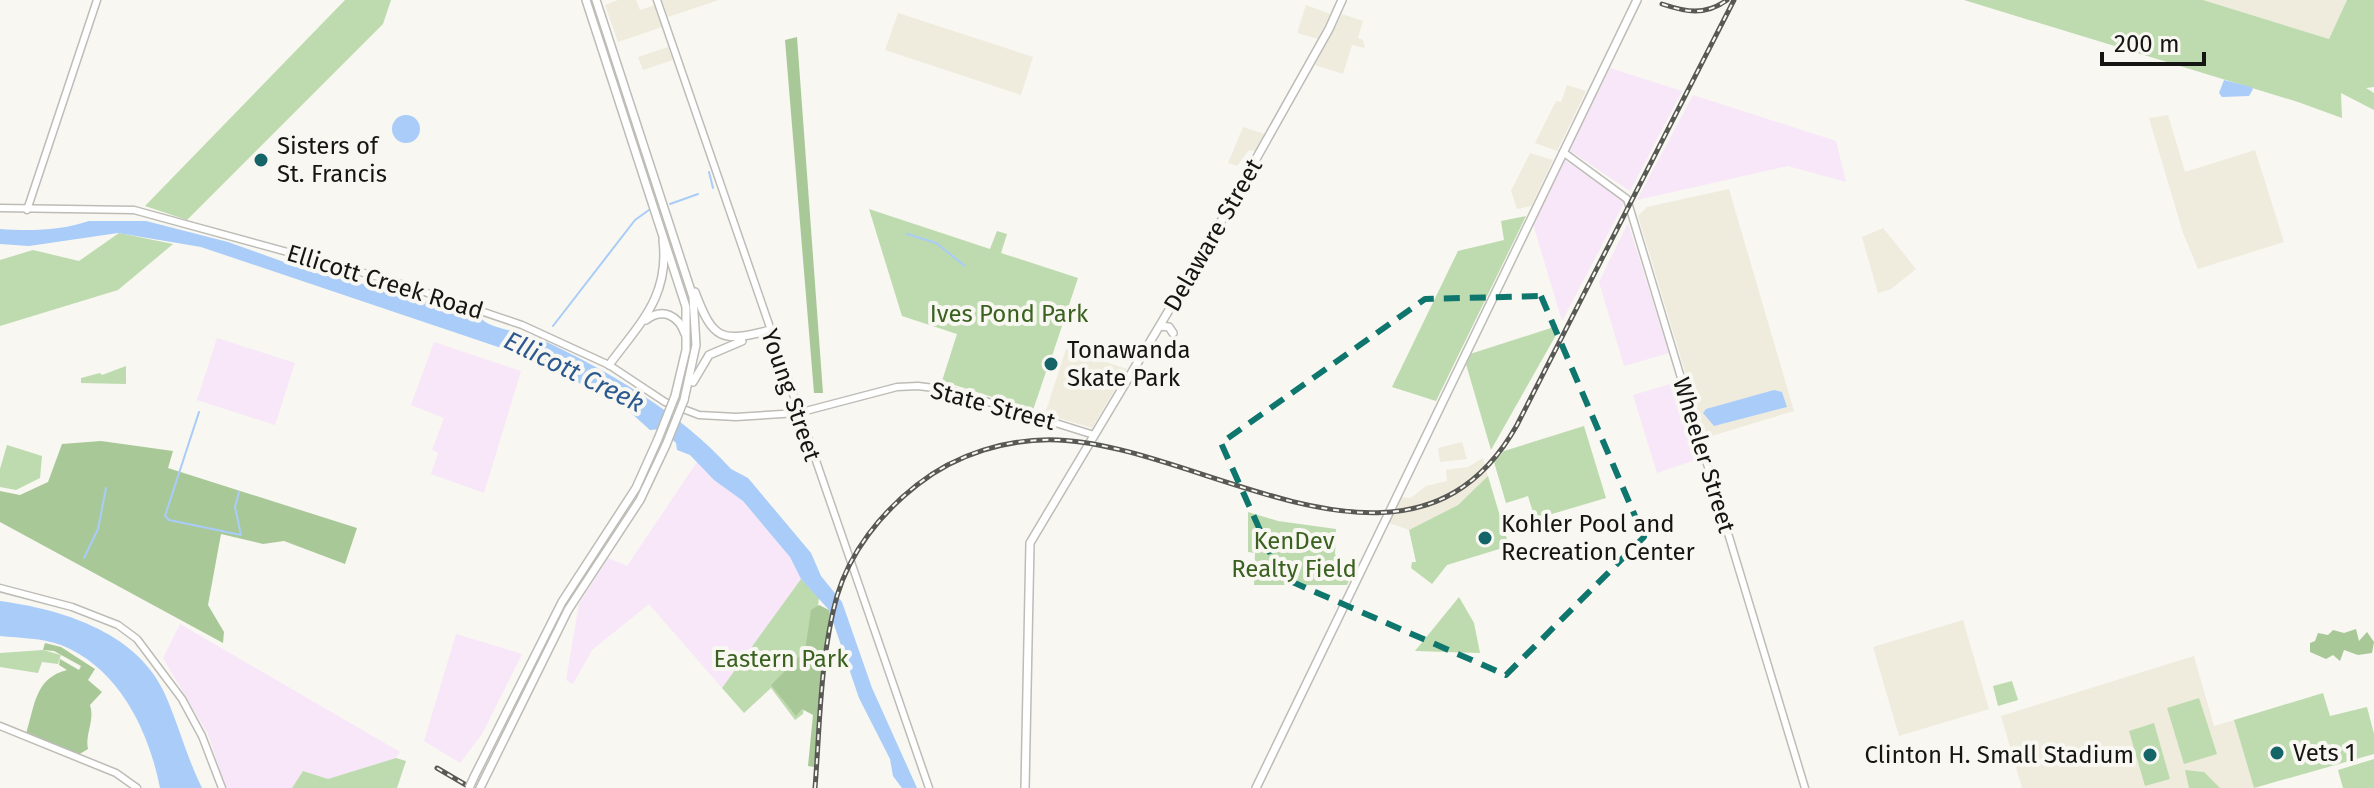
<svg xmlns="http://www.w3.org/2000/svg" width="2374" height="788" viewBox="0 0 2374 788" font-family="'Fira Sans',sans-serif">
<rect width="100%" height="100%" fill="#f8f7f1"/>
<g fill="#efecde">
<path d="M618 0H636L640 10 655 5 662 27 618 42 605 5Z"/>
<path d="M662 0H719L668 17Z"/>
<path d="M2203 0H2347L2329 39Z"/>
<path d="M1306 5 1330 14 1318 39 1297 33Z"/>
<path d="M898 13 1033 57 1021 95 885 50Z"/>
<path d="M1342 14 1363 21 1358 38 1363 40 1365 48 1352 45 1343 74 1315 65Z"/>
<path d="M668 47 673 60 643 70 638 57Z"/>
<path d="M1567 85 1586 91 1557 151 1535 143 1556 101 1561 102Z"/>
<path d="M2168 115 2185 172 2255 150 2284 242 2198 269 2183 233 2149 118Z"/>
<path d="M1243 127 1265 134 1255 151 1249 150 1237 166 1228 163Z"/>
<path d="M1530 153 1553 160 1531 206 1517 209 1511 191Z"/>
<path d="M1729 189 1794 411 1705 438 1638 216 1647 207Z"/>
<path d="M1883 228 1916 269 1891 289 1878 293 1862 237Z"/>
<path d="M1066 349 1127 369 1092 428 1045 414Z"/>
<path d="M1462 442 1467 459 1440 462 1438 448Z"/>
<path d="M1483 458 1488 476 1458 505 1409 530 1389 523 1401 497 1411 498 1426 486 1447 481 1446 470 1468 467Z"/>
<path d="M1963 620 1989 709 1899 736 1873 647Z"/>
<path d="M2194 656 2214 726 2234 720 2254 788H2022L2001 716Z"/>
</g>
<g fill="#f7e7f9">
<path d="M1610 68 1682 91 1630 191 1569 150Z"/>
<path d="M1693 95 1836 141 1846 182 1788 166 1637 200Z"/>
<path d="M1565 160 1625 201 1562 321 1533 224Z"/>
<path d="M1628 223 1669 353 1624 366 1599 282Z"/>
<path d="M217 338 295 363 275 425 197 400Z"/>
<path d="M434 342 521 371 484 493 431 474 438 453 432 450 444 418 411 405Z"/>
<path d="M1677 382 1701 458 1657 473 1633 395Z"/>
<path d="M697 462 714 480 743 501 790 557 801 579 722 688 649 604 592 650 573 684 566 680 579 604 608 558 627 566Z"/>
<path d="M180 624 400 752 396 758 328 779 303 771 292 788H226L208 734 163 658Z"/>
<path d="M456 634 522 654 482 734 460 763 424 741Z"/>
</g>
<g fill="#bddbae">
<path d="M345 0H391L383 24 187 220 145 206Z"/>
<path d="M1964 0H2203L2329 39 2347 0H2374V87L2366 88 2374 93V110L2341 93 2342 118 2298 102Z"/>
<path d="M869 209 990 249 997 231 1007 234 1001 253 1078 278 1052 356 1057 359 1052 373 1048 372V366L1033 410 942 381 957 334 902 316Z"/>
<path d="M1526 216 1436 401 1392 387 1458 251 1504 240 1501 221Z"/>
<path d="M119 233 173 244 118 290 0 326V260L33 250 79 261Z"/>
<path d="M1554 327 1556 335 1491 450 1466 364 1470 354Z"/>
<path d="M126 366V384L81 383V378L100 373 102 375Z"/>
<path d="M1584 426 1606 498 1535 519 1528 496 1506 503 1494 462 1504 451Z"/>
<path d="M7 445 42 456 40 478 16 490 0 487V469Z"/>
<path d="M1488 476 1509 546 1447 565 1432 584 1411 568 1412 562H1416L1409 530 1458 505Z"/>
<path d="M1248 512 1278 521 1336 529 1335 554 1340 562 1357 564 1347 585H1254L1255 553 1248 552Z"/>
<path d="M801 579 819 598 803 714 795 720 771 688 744 713 722 688Z"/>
<path d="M1459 597 1474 623 1480 653 1415 651Z"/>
<path d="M43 650 61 655 58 664 42 662 38 673 0 667V653Z"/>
<path d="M2012 681 2018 700 1998 706 1993 686Z"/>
<path d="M2323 693 2330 716 2367 707 2374 734V754L2254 788 2234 720Z"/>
<path d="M2199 698 2217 754 2184 764 2167 708Z"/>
<path d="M2154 723 2170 779 2145 786 2129 731Z"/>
<path d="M396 758 406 761 397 788H292L303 771 328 779Z"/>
<path d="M2374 759V788H2343L2338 770Z"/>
<path d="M2185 770 2204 772 2220 788H2189Z"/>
</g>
<g fill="#a9c898">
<path d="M797 37 823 393H814L785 40Z"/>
<path d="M101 441 173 451 168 468 357 528 345 564 284 541 263 544 221 534 208 605 224 632 223 643 0 522V491L20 495 48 482 62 444Z"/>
<path d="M819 605 829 610 831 618 814 767 808 766 813 715 802 709 796 716 771 685 805 651 811 610Z"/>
<path d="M2356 629 2359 641 2367 632 2374 642 2372 653 2358 655 2344 650 2340 661 2333 655 2326 659 2310 652V643L2315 641 2318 633 2328 635 2333 630 2344 633Z"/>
<path d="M45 643 61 647 95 669 88 680 102 692 90 705C95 721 85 733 88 749L78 755 26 734C35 705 35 678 67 670L59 665 60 659 79 670 81 666 54 651 43 650Z"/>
</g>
<g fill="#a9ccf9">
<path d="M2224 80 2251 87 2253 89 2249 96 2222 97 2219 93Z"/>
<circle cx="406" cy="129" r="14"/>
<path d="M89 221H146L228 242 312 272 407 294 426 302 429 298 431 304 482 319C490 329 524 332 538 338 607 370 680 412 731 469L748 478 811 553 821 576 842 602 872 688 917 788H902L893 776 890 759 859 698 829 610 801 579 790 557 743 501 714 480 690 455 677 450 676 443 661 429 650 430 622 405 528 357 201 247 118 233 29 246 0 244V229C28 231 60 231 89 221Z"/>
<path d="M1774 390 1782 392 1787 407 1714 426 1703 413 1706 409Z"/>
<path d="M0 601C60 609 134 631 163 690 178 722 186 756 202 788H160C149 731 119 668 61 645 42 638 21 638 0 636Z"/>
</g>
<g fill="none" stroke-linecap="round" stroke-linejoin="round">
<g stroke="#a9ccf9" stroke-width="2">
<path d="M709 172 713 188"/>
<path d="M670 204 698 194"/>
<path d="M907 234 936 243 965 266"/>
<path d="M553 326 635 220 649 210"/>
<path d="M199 412 165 516 169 520 241 535 235 507 239 492"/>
<path d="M84 558 98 529 106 488"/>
</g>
<defs>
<g id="secondary">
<path d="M657 0 929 788"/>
<path d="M1563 152 1627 199 1805 788"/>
<path d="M0 208 134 210 386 279 522 325 609 365 665 402 699 415 736 417 798 413 897 387 918 386 950 390 1094 435"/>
<path d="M27 210 97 0"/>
<path d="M0 588 72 607 118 625 137 639 182 699 202 736 222 788"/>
<path d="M0 726 116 773 137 788"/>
</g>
<g id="primary">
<path d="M586 0 686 307V350L675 396"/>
<path d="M596 0 693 297 696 345 684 400"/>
<path d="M695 292C713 340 721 343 770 330"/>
<path d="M646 320C663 307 679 316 685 334"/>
<path d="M1160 326 1169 327 1173 333"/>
<path d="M609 365C640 323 670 296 663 240"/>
<path d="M693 382 709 355 742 341"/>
<path d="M474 777 562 602 636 488 658 439"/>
<path d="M480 788 568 610 640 500 666 445"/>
<path d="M1025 788 1030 543 1206 248 1329 29 1342 0"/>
<path d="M1256 788 1637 0"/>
</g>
</defs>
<use href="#secondary" stroke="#bdbcb6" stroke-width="9"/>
<use href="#primary" stroke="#bdbcb6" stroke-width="10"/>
<use href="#secondary" stroke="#fff" stroke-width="6"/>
<use href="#primary" stroke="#fff" stroke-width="7"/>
<defs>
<g id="rail">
<path d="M1662 4C1686 12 1705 16 1727 0"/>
<path d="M437 768 471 788"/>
<path d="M815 788C820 725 820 657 837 596 850 552 881 513 917 485 956 454 1008 438 1058 440 1205 446 1413 610 1517 425L1734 0"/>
</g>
</defs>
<use href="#rail" stroke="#585854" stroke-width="5"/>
<use href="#rail" stroke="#f8f7f1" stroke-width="2" stroke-dasharray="6" stroke-linecap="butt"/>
<defs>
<g id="primary-bridge">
<path d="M658 439 675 396"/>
<path d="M666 445 684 400"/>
<path d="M469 788 474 777"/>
</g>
</defs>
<use href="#primary-bridge" stroke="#bdbcb6" stroke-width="10" stroke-linecap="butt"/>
<use href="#primary-bridge" stroke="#fff" stroke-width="7"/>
</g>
<path fill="none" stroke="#0f766e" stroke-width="6" stroke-dasharray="16 10" stroke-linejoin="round" d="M1541 296 1644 537 1506 675 1281 577 1221 443 1425 299Z"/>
<g fill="#146468" stroke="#f8f7f1" stroke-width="3">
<circle cx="261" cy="160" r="8"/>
<circle cx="1051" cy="364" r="8"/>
<circle cx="1485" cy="538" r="8"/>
<circle cx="2277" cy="753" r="8"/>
<circle cx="2150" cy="755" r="8"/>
</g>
<g text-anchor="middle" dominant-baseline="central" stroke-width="8" stroke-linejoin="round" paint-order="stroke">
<g font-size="24" fill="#151513" stroke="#f8f7f1" text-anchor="start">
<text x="277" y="146">Sisters of<tspan x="277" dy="28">St. Francis</tspan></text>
<text x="1067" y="350">Tonawanda<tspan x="1067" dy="28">Skate Park</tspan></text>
<text x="1501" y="524">Kohler Pool and<tspan x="1501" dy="28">Recreation Center</tspan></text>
<text x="2293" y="753">Vets 1</text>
<text x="2134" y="755" text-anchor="end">Clinton H. Small Stadium</text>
</g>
<g font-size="24" fill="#151513" stroke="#f8f7f1">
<text transform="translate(1213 235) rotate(-60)">Delaware Street</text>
<text transform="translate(385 282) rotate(17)">Ellicott Creek Road</text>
<text transform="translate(791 395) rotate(71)">Young Street</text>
<text transform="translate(993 406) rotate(15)">State Street</text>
<text transform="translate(1704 455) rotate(73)">Wheeler Street</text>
</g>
<g font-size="24" fill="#3a6120" stroke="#f8f7f1">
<text x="1009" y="314">Ives Pond Park</text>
<text x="1294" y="541">KenDev<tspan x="1294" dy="28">Realty Field</tspan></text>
<text x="781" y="659">Eastern Park</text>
</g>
<g font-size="26" font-style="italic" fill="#2c5990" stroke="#f8f7f1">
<text transform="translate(574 372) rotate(26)">Ellicott Creek</text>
</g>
</g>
<path d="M2102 52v12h102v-12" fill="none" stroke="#151513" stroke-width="4"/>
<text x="2114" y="52" font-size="24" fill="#151513" stroke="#f8f7f1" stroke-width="6" paint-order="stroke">200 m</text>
</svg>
